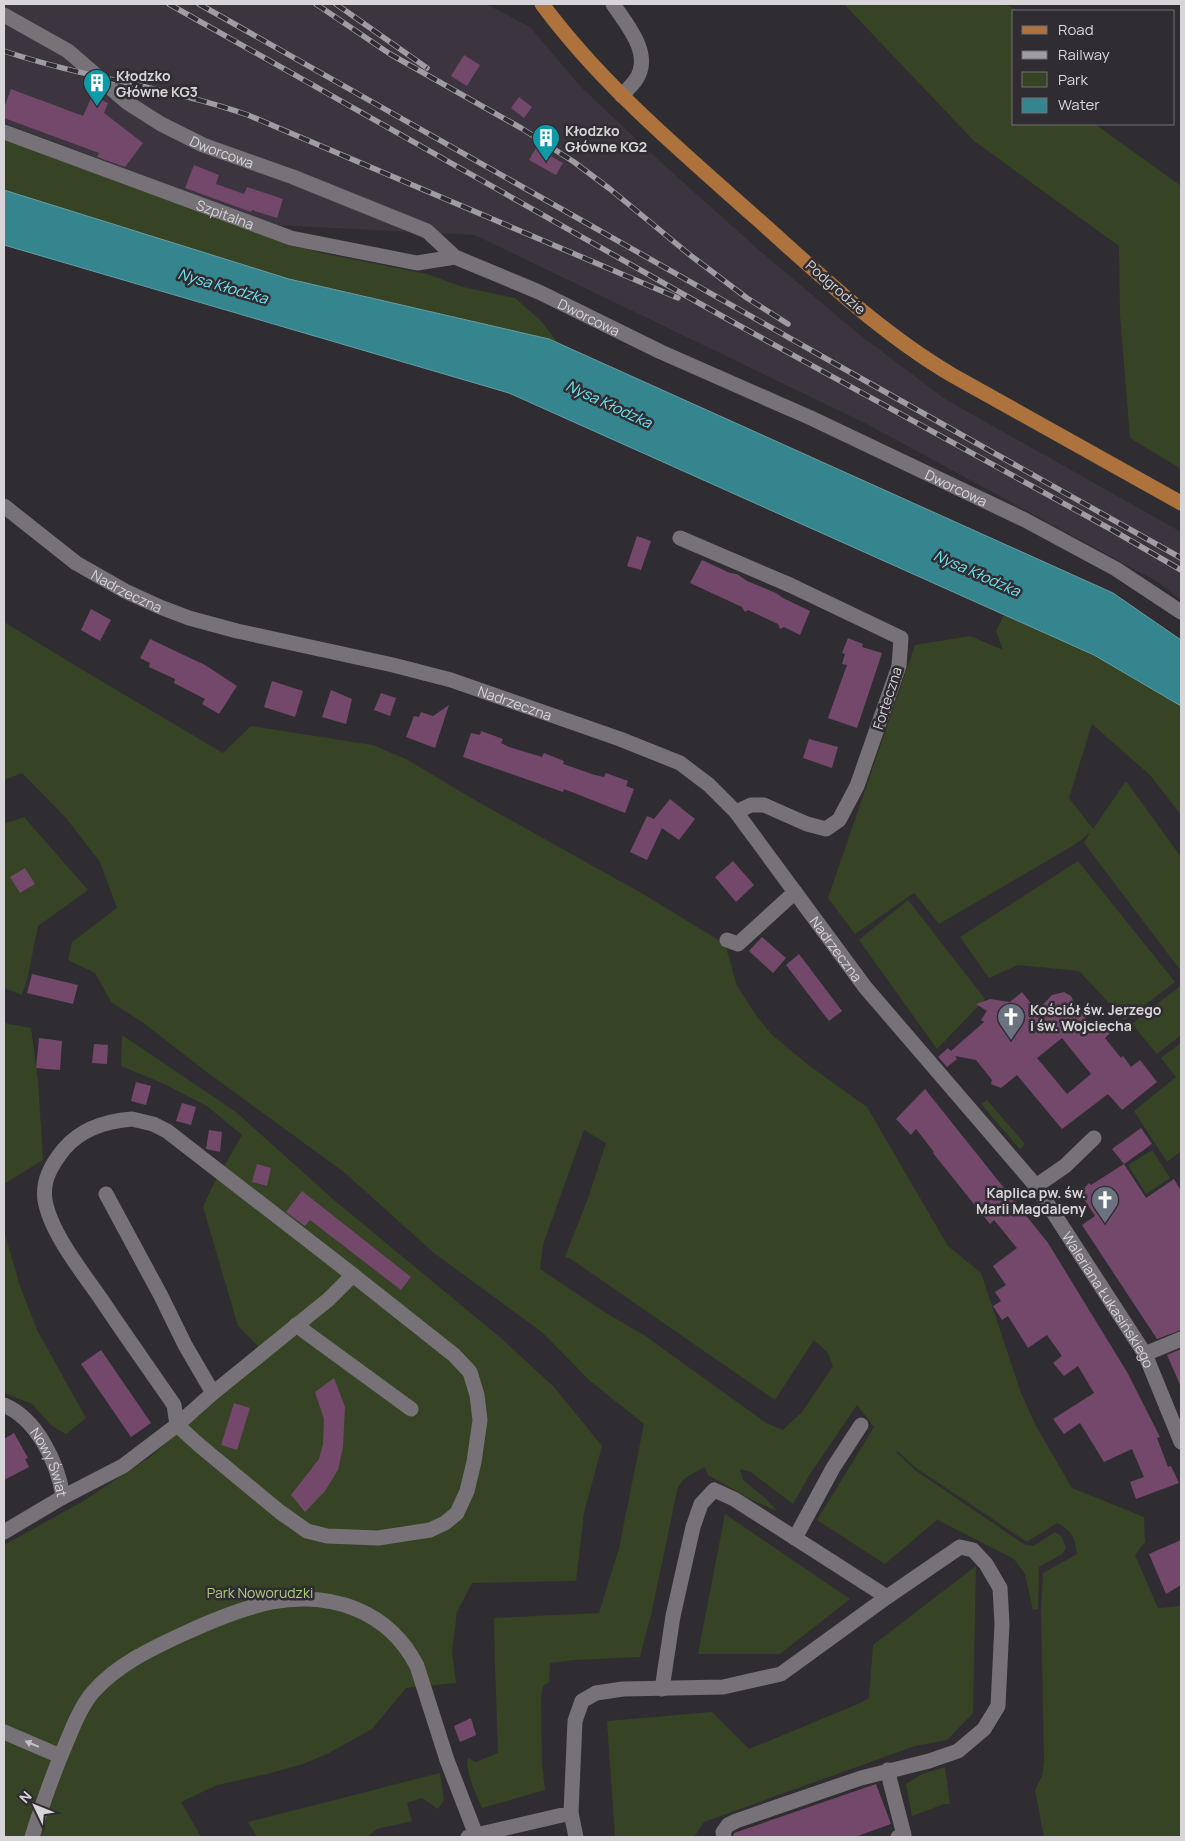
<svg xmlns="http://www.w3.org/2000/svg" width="1185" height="1841" viewBox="0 0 1185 1841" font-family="Manrope,sans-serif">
<rect width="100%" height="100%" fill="#302d32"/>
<path fill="#3c353f" d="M4 4H486L530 27 581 87 656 158 759 250 856 332 945 399 1181 532V600L1158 582 867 424 475 235 275 225 4 123Z"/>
<g fill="#364324" fill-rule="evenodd">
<path d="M844 4H1005L1019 11H1014V124H1095L1181 186V469L1130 438 1120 315 1119 246 974 141Z"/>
<path d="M4 136 261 232 321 253 427 274 463 287 515 298 541 321 559 344 549 339 289 279 4 190Z"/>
<path d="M1004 615 1094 655 1181 706V815L1150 775 1092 724 1069 798 1093 829 1126 781 1181 857V971L1084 843 1090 833 1074 845 939 924 914 893 855 934 828 898 915 645 970 636 1003 650 996 631Z"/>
<path d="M4 622 81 669 223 753 251 726 373 745 408 760 473 799 643 894 725 944 737 986 758 1018 772 1035 811 1067 867 1107 948 1246 981 1273 1021 1393 1036 1426 1072 1488 1144 1517 1145 1542 1135 1555 1158 1608 1181 1606V1837H1044L1035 1790 1042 1776 1044 1762 1041 1607 1043 1573 1077 1554C1074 1536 1073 1532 1057 1523L1027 1542 916 1468 897 1451 896 1452 915 1470 1025 1545 1033 1546 1055 1532 1062 1537 1066 1548 1062 1554 1039 1567 1038 1609 1033 1610 1025 1574 1014 1559 938 1520 937 1518V1520L885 1564 817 1520 874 1427 857 1405 810 1474 793 1504 751 1472 740 1469 743 1480 765 1498 777 1511 752 1500 708 1475 705 1467 685 1478 678 1487 651 1615 640 1657 574 1660 550 1663 549 1682 543 1686 541 1697 542 1764 545 1790 482 1808C477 1796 464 1770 468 1758L476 1762 498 1753C497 1708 494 1663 494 1618L599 1613 619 1548 644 1424 589 1380 543 1333 434 1253 345 1173 204 1070 145 1024 111 1002 95 973 68 960 72 942 117 908 100 862 66 818 22 773 4 780ZM584 1130 606 1143 588 1198 565 1257 571 1259 775 1400 814 1340 828 1353 833 1366 802 1412 783 1430 766 1423 644 1335 606 1313 540 1269 543 1245Z"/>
<path d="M24 817 88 890 38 926 28 976 22 995 4 988V824Z"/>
<path d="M1078 861 1175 982 1125 1020 1079 971 1018 965 989 978 960 937Z"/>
<path d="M908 900 985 999 937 1049 859 940Z"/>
<path d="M1180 986 1181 1035 1157 1054 1132 1024Z"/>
<path d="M4 1023 31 1028 38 1081 43 1160 4 1184Z"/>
<path d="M122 1035 236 1112 334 1200 502 1339 554 1387 602 1446 584 1513 576 1581 472 1583 457 1612 452 1651 456 1683 406 1688 372 1729 327 1754 303 1764 267 1774 217 1785 181 1802 201 1837H4V1545L80 1503 150 1457 268 1356 238 1326 203 1207 212 1187 242 1135 207 1106 162 1083 121 1066Z"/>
<path d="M1181 1043V1151L1167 1162 1134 1111 1176 1077 1161 1058Z"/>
<path d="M987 1100 1025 1144 1020 1149 981 1104Z"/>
<path d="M1152 1150 1170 1178 1146 1194 1128 1165Z"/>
<path d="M4 1231 20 1286 37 1330 86 1418 66 1434 52 1426 32 1404 4 1393Z"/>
<path d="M725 1514 850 1599 780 1654H698Z"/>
<path d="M976 1566 973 1713 947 1740 915 1746 704 1822 694 1837H615L607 1721 712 1712 749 1749 858 1704 869 1698 873 1645Z"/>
<path d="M945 1767 950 1804H944L912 1816 906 1784 922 1774Z"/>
<path d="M440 1773 444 1800 438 1809 422 1798 407 1803 412 1821 377 1829 367 1837H257L248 1822Z"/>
</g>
<path fill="#35858e" stroke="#669da4" d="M4 190 289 279 549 339 1113 593 1181 640V706L1094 655 509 393 4 245Z"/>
<g fill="#73486b" fill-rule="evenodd">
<path d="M464 55 480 65 467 86 451 76Z"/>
<path d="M11 89 83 116 92 96 108 103 104 113 143 143 125 167 97 157 99 153 4 118V108Z"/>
<path d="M519 97 532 107 524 118 511 108Z"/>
<path d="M536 148 563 163 556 175 529 160Z"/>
<path d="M194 165 219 175 216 184 244 194 247 187 283 199 277 218 252 210 251 212 185 188Z"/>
<path d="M637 536 651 541 641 570 627 566Z"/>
<path d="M702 560 730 573 737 574 747 581 776 593 783 598 810 611 800 635 784 627 780 629 778 624 748 610 745 612 742 607 690 583Z"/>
<path d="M91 609 111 620 100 641 81 630Z"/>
<path d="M848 638 863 644 862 647 882 653 857 728 828 718 847 665 842 664 845 654 842 653Z"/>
<path d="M150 639 205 665 237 686 219 714 202 704 205 699 174 683 175 679 149 667 150 663 140 658Z"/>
<path d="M272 681 303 691 295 717 264 707Z"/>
<path d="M331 690 352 699 346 724 322 717Z"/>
<path d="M381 693 396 698 390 716 374 710Z"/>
<path d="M449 705 435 748 406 737 414 716 419 717 421 712 433 716Z"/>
<path d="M481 731 503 739 501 743 509 747 542 757 544 753 564 761 563 764 595 775 604 777 606 773 628 781 626 786 634 789 625 813 564 789 563 792 463 757 471 733 480 735Z"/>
<path d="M809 739 838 747 832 768 803 758Z"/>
<path d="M670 799 695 819 679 840 662 828 647 860 630 852 647 816 654 819Z"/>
<path d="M733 861 754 885 736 902 715 877Z"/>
<path d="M25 868 35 884 20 893 10 877Z"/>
<path d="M762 937 786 958 773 973 749 951Z"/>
<path d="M799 954 842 1011 829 1021 786 965Z"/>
<path d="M32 974 78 985 73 1004 27 993Z"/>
<path d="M1022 992 1037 1011 1052 995 1064 992 1071 996 1076 1007 1093 1027 1100 1021 1110 1033 1105 1038 1121 1058 1123 1056 1131 1067 1140 1060 1157 1082 1122 1110 1108 1094 1062 1129 1017 1075 1001 1088 991 1084 992 1080 976 1060 955 1056 957 1059 947 1067 938 1057 948 1048 951 1051 984 1022 981 1020 987 1011 976 1004 990 999 1010 1002ZM1062 1038 1091 1074 1067 1094 1037 1058Z"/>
<path d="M39 1038 62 1041 60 1070 36 1068Z"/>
<path d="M94 1044 108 1045 107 1064 92 1063Z"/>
<path d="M136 1082 151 1086 146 1105 131 1101Z"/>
<path d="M925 1089 1048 1243 1127 1372 1160 1437 1157 1438 1168 1467 1171 1466 1179 1483 1136 1499 1130 1482 1144 1477 1132 1449 1104 1462 1080 1423 1064 1434 1053 1419 1094 1393 1078 1366 1064 1376 1053 1363 1062 1356 1047 1335 1028 1348 1008 1316 1002 1320 993 1306 1001 1301 995 1292 1006 1285 993 1266 1017 1248 994 1220 990 1224 933 1153 934 1152 916 1129 911 1135 896 1119Z"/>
<path d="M182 1103 196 1107 191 1125 176 1121Z"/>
<path d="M1141 1128 1152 1144 1124 1164 1112 1149Z"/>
<path d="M209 1130 222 1132 220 1152 206 1149Z"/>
<path d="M257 1164 271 1168 267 1186 252 1182Z"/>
<path d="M1124 1164 1146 1198 1174 1179 1181 1191V1330L1157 1339 1082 1225 1095 1216 1080 1193 1089 1183 1091 1185Z"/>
<path d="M302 1191 411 1277 401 1290 310 1220 305 1226 286 1212Z"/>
<path d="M1181 1349V1387L1167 1355Z"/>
<path d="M101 1350 151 1423 131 1437 81 1364Z"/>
<path d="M334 1378 345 1407 343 1447 338 1470 325 1491 305 1512 291 1495 319 1459 323 1444 324 1419 315 1392Z"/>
<path d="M234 1403 250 1408 237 1450 221 1445Z"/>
<path d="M14 1433 28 1458 25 1459 29 1467 4 1480V1439Z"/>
<path d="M1181 1540V1585L1166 1594 1149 1554Z"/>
<path d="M471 1718 476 1735 460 1742 454 1726Z"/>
<path d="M876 1784 891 1824 855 1837H733L734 1833Z"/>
</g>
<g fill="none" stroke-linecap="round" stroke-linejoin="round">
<g stroke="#767277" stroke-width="15">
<path d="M613 4C627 25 654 55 635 81 631 86 626 91 622 96"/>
<path id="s1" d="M4 15 68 51 128 103 161 124 203 145 293 177 427 231 455 257 539 292 661 352 811 418 1025 520 1116 569 1181 612"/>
<path id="s2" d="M4 132 291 238 417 263 455 257"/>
<path id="s3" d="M4 506 76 563 125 591 160 607 189 618 237 631 393 665 451 680 620 739 680 763 709 785 736 812 865 987 1036 1186 1145 1354 1181 1442"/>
<path d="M680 538 790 585 901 638 899 666 857 786 839 820 826 829 807 824 764 805H751L736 812"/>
<path d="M727 940 738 944 795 892"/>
<path d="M132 1119 153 1124 167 1131 353 1275 454 1355 470 1372 477 1395 480 1420 474 1462 467 1491 457 1513 445 1523 430 1530 378 1538 327 1536 307 1531 280 1512 199 1445 177 1425 174 1405C150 1370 125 1335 101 1299 83 1273 50 1232 45 1200 42 1180 52 1164 64 1149 81 1129 106 1121 132 1119Z"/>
<path d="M1036 1186 1065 1166 1094 1138"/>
<path d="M296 1325 411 1409"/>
<path d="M1145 1354 1181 1339"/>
<path d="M213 1393 329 1299 353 1275"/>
<path id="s4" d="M4 1405C37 1419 58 1463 63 1497L4 1532"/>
<path d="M63 1497 123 1466 177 1425 213 1393 185 1345 161 1296 106 1194"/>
<path d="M795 1538 833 1468 861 1425"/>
<path d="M662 1689 673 1616 693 1527 701 1504 714 1490 734 1499 887 1597"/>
<path d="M4 1732 60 1756"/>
<path d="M888 1770 890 1781 904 1835 898 1837"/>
<path d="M571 1813 576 1837"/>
<path d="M476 1835 571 1813 575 1721 582 1701 596 1693 623 1689 723 1687 781 1674 887 1597 960 1547 973 1550 986 1564 1000 1588 1002 1624 998 1706 984 1729 958 1751 929 1761 861 1778 736 1821 728 1825 723 1832 724 1837"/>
<path d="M32 1837C43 1802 55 1768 70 1734 76 1719 83 1703 94 1691 118 1664 151 1649 183 1634 211 1621 242 1608 272 1602 332 1591 389 1611 417 1666L447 1760 476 1835 468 1837"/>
</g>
<path stroke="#ae733d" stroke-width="15" d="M542 4C602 85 679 149 754 216 817 272 879 332 952 375L1181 503"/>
<defs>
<g id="rail">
<path d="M169 4 729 320 1114 531 1181 570"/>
<path d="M199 4 855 375 1181 558"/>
<path d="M316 4 390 54 521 128 574 162 610 189 690 255 747 298 788 324"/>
<path d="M336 4 427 68"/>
<path d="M4 51C84 78 168 87 248 115L678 298"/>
</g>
</defs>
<use href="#rail" stroke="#9f9da1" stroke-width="5.5"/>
<use href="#rail" stroke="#302d32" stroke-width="4" stroke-dasharray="11" stroke-linecap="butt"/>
</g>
<defs><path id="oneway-solid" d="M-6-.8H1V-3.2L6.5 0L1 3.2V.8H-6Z" transform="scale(1.25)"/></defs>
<use fill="#c4c1c5" href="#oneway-solid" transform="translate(32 1744) rotate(-157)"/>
<defs>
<symbol id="building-pin" viewBox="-11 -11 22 30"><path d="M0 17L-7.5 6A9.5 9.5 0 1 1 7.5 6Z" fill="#0f9aa8" stroke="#302d32"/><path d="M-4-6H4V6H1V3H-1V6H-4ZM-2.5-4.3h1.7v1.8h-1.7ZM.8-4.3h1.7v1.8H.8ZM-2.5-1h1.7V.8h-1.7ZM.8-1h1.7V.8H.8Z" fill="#fff"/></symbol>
<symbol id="church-pin" viewBox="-11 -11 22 30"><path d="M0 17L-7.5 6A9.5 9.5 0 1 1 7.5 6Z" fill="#6b7280" stroke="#302d32"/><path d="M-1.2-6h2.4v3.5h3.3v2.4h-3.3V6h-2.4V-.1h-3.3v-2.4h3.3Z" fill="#fff"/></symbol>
</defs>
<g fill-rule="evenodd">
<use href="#building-pin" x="81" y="67" width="32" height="43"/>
<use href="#building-pin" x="530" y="122" width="32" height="43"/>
<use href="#church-pin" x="995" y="1001" width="32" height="43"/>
<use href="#church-pin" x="1089" y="1184" width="32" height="43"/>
</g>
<g text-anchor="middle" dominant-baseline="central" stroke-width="5" stroke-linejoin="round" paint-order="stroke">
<g font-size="14" font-weight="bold" fill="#d7d5d8" stroke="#302d32" text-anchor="start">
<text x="116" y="75">Kłodzko<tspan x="116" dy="16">Główne KG3</tspan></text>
<text x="565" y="130">Kłodzko<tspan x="565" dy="16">Główne KG2</tspan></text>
<text x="1030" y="1009">Kościół św. Jerzego<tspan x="1030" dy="16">i św. Wojciecha</tspan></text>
<text x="1086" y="1192" text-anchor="end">Kaplica pw. św.<tspan x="1086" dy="16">Marii Magdaleny</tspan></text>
</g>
<g font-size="14" fill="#d7d5d8" stroke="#302d32">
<text stroke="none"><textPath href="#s1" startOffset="259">Dworcowa</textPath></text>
<text stroke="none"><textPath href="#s2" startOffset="236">Szpitalna</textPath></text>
<text transform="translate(836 287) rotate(41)">Podgrodzie</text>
<text stroke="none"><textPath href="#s1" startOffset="664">Dworcowa</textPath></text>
<text stroke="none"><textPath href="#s1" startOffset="1069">Dworcowa</textPath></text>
<text stroke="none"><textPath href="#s3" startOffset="150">Nadrzeczna</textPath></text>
<text transform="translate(887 698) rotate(-72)">Forteczna</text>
<text stroke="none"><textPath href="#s3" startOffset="555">Nadrzeczna</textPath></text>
<text stroke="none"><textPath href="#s3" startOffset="975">Nadrzeczna</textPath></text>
<text stroke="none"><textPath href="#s3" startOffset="1420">Waleriana Łukasińskiego</textPath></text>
<text stroke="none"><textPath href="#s4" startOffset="76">Nowy Świat</textPath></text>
</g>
<g font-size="14" fill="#accd81" stroke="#302d32">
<text x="260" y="1592">Park Noworudzki</text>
</g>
<g font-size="15" font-style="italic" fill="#6fe5f3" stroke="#302d32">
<text transform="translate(223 286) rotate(16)">Nysa Kłodzka</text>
<text transform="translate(609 404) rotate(25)">Nysa Kłodzka</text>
<text transform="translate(977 573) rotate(24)">Nysa Kłodzka</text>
</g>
</g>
<rect width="1185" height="1841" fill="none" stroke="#d7d5d8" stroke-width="10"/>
<rect x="1012" y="10" width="162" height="115" fill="#302d32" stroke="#737074"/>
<rect x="1022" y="26" width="25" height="8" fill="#ae733d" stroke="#737074"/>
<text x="1058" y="35" font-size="15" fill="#d7d5d8">Road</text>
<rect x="1022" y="51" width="25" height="8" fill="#9f9da1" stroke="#737074"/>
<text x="1058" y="60" font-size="15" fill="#d7d5d8">Railway</text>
<rect x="1022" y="72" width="25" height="15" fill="#364324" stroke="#737074"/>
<text x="1058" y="85" font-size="15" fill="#d7d5d8">Park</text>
<rect x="1022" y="98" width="25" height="15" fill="#35858e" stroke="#737074"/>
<text x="1058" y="110" font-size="15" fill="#d7d5d8">Water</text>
<g transform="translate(35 1806) rotate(313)" stroke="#302d32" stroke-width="4" paint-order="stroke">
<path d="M0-4L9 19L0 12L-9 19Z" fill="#d7d5d8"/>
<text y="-8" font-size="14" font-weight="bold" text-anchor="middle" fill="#d7d5d8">N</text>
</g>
</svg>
